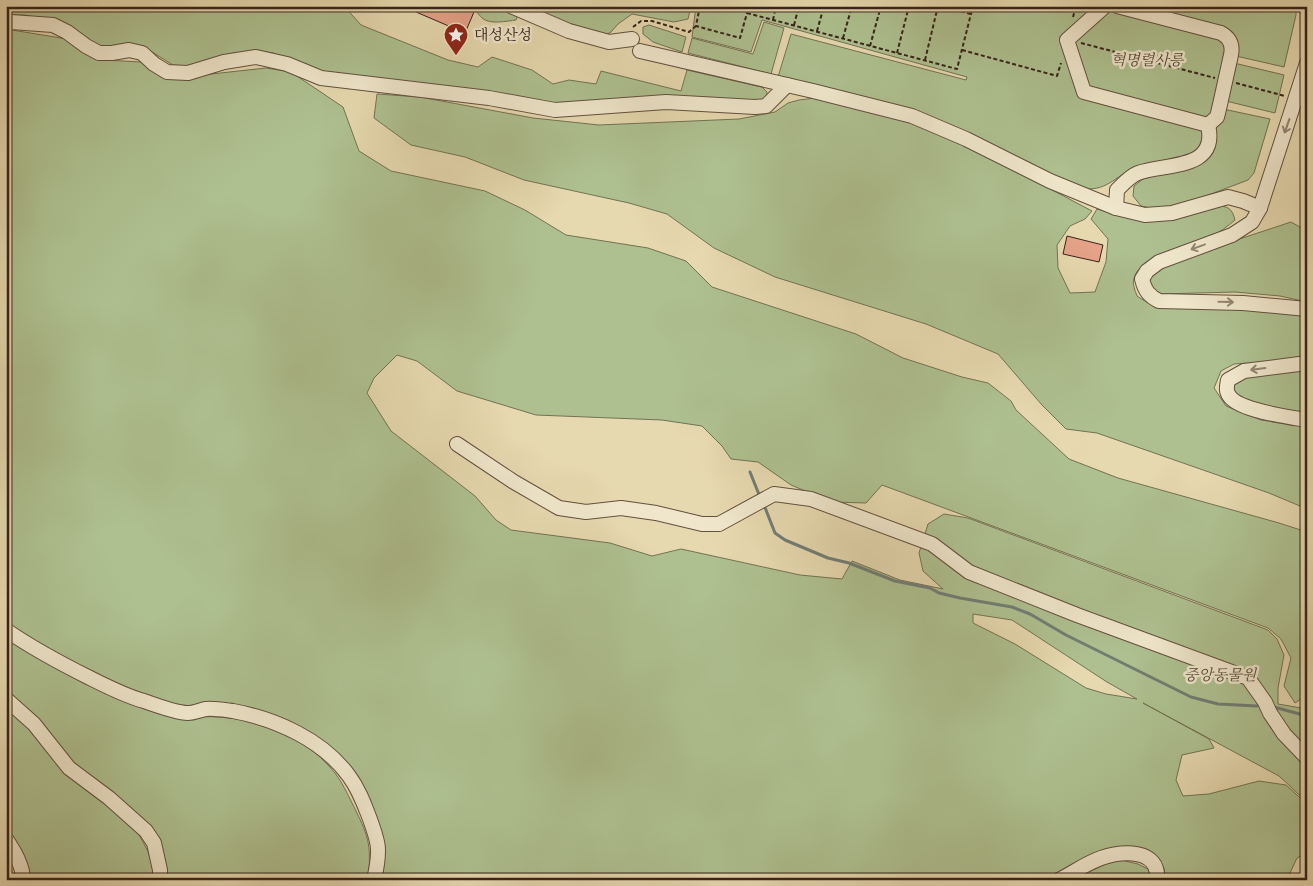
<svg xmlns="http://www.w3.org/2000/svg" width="1313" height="886" viewBox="0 0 1313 886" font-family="'IM FELL French Canon','Noto Serif KR',serif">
<rect width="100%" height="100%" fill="#e6d8af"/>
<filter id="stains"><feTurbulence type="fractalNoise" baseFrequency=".004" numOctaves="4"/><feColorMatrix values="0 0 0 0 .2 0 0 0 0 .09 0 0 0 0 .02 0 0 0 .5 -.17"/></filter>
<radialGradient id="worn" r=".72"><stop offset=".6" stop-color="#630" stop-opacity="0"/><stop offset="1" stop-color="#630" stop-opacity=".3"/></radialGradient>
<g fill="#aec090" stroke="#727254" fill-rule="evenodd">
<path d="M6 6H344L361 25 448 60 478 67 492 57 532 70 553 84 569 80 596 84 601 71 681 91 687 70 762 87 767 92V99L758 102 561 106 329 75 273 53 258 51 188 67 173 65 144 47 96 46 52 20 24 15H13L6 18Z"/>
<path d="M470 6H497L518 15 516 20C507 21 490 25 482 18 478 14 476 10 470 6Z"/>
<path d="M521 6H691L688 19 674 22 632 14 618 24 611 32 604 36Z"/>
<path d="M696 6H1296V15L1284 67 1236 56 1234 63 1284 75 1275 113 1226 101 1223 109 1270 119 1254 173 1248 180 1182 205 1156 209 1141 206 1133 196 1134 186 1143 179 1202 161 1207 133 1198 153C1178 158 1156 161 1136 168 1113 176 1108 193 1079 188L969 137 778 77 791 34 966 80 967 77 762 20 751 52 692 37Z"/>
<path d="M764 22 784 28 771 74 688 53 692 38 753 54Z"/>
<path d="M649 25 686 37 682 52 653 42 643 34V27Z"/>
<path d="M12 30 67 39 87 53 104 60 141 62 152 70 193 76 266 68 291 72 343 107 359 151 391 171 485 191 525 210 566 235 648 248 686 261 712 287 856 334 903 358 962 377 988 383 1011 401 1016 410 1069 459 1118 478 1279 523 1307 532V695L1295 703 1284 686 1291 658 1281 639 1268 628 882 485 866 503 832 502 791 485 758 462 731 459 722 446 702 426 662 420 536 415 457 391 417 361 397 355 374 378 367 393 391 431 475 496 496 520 511 530 610 543 652 556 681 549 800 575 842 579 852 561 900 580 943 589 923 571 919 553 928 524 944 514 968 518 1268 630 1277 639 1284 655 1278 688V704L1307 709V802L1279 776 1143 703 1209 739 1214 748 1182 755 1176 780 1183 796 1209 794 1259 781 1286 785 1307 804V853L1297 858 1290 873 1289 880H1164V868L1152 854 1067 871 1047 880H380L362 788 299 726 205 705 182 706 134 692 54 653 6 624V33ZM973 614 1012 620 1107 682 1137 699 1106 694 1086 688 1015 644 973 623Z"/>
<path d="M377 94 420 97 533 118 599 125 739 119 775 112 788 103 799 100 815 98 909 121 965 144 1092 211 1085 219 1070 226 1057 245 1058 268 1070 293 1095 292 1106 262 1108 239 1091 219 1097 209 1125 216 1216 206C1228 206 1232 208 1235 220 1228 226 1219 233 1210 237 1190 245 1140 255 1134 278 1132 284 1135 290 1137 296L1148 303 1307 313V359L1234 364 1221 371 1214 388 1226 406 1261 420 1307 427V509L1269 493 1097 433 1066 429 1042 405 998 354 926 324 775 277 714 248 667 214 629 203 524 180 465 157 411 145 374 118Z"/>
<path d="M1291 222 1307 231V302L1280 296 1235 292 1160 294 1152 287 1149 279 1154 270 1167 263Z"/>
<path d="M1307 370V417L1244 406 1230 385 1240 375Z"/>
<path d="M6 637 191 717C246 714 299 729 335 773 342 782 347 793 352 803 368 835 372 843 368 880H165L160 846 73 764 17 700 6 690Z"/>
<path d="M6 707 23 720 138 833C146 848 156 862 153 880H27L6 833Z"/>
<path d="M1117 859 1138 864 1148 869 1152 880H1072Z"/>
</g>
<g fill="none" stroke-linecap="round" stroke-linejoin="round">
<g stroke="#717d74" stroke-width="3">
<path d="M750 472 760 497"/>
<path d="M764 505 775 533 785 540 828 558 849 563 895 581 930 588 939 593 960 598 1012 607 1030 614 1066 635 1191 697 1218 704 1257 706"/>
<path d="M1274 707 1307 716"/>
</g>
</g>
<g fill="#e5a38a" stroke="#372319">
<path d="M402 6H446L457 11 459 6H461L474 12 465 33Z"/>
<path d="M1067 236 1103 245 1099 262 1063 254Z"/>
</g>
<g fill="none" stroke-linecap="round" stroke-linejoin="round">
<defs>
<g id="minor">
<path d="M511 6 569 31 609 42 632 39"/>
<path d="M1105 6 1067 40 1084 92 1208 125 1217 117 1219 109 1231 55C1233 45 1230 38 1221 33L1117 6"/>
<path d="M1305 6 1307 9"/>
<path d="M6 25 11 22 53 25 67 32 86 46 99 53H112L129 50 142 53 154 64 167 72 188 73 224 62 256 57 287 64 321 78 489 98 555 110 666 102 755 107 766 106 787 85"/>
<path d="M640 51 813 91 912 116 966 139 1050 181 1116 208 1145 215 1172 213 1228 197 1243 201 1260 208"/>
<path d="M1307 63 1260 208 1252 222 1232 235 1159 262 1147 271 1142 279C1145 291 1149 296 1159 301L1243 303 1307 309"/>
<path d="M1116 208 1117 190C1123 184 1130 176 1138 173 1164 163 1219 171 1208 125"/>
<path d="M1307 363 1244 371 1228 380C1227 386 1225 392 1231 398 1243 411 1289 417 1307 420"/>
<path d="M457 444 514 482 559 508 586 512 621 508 656 513 702 524H719L774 494 811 499 932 544 969 572 1077 615 1248 678 1265 702 1270 713 1284 734 1307 758"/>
<path d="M6 630C32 648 60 663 88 677 106 686 125 696 144 701 155 705 177 713 188 713 194 713 200 710 206 709 214 708 225 710 233 711 276 719 323 740 349 776 358 788 363 801 368 814 379 843 381 849 374 880"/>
<path d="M6 699 34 724 69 768 109 798 146 831 154 843 160 870V880"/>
<path d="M6 839C14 851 23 865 23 880"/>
<path d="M1059 880C1073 873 1086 863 1101 858 1122 851 1160 848 1157 880"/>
</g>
</defs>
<use href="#minor" stroke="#63503e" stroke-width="16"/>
<g stroke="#372319" stroke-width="2" stroke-dasharray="4 2.5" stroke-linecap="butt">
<path d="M700 6 696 26 740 38 749 6"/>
<path d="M942 6 971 14"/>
<path d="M747 13 957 69 973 6"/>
<path d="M1073 17 1076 6"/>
<path d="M773 20 776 6"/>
<path d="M794 25 799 6"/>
<path d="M633 27 641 21H652L689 32 696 26"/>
<path d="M817 31 824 6"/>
<path d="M843 38 852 6"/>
<path d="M1081 43 1215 78"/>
<path d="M870 46 881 6"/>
<path d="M962 50 1057 76 1061 63"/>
<path d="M897 53 909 6"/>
<path d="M925 60 938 6"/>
<path d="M1236 83 1285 96"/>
</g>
<use href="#minor" stroke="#efe6cb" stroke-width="14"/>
</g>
<defs><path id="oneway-shaft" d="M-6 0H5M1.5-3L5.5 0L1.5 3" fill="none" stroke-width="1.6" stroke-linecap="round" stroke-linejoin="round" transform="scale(1.25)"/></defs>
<g stroke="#938472">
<use href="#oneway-shaft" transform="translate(1287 126) rotate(109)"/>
<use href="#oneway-shaft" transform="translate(1198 247) rotate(160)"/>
<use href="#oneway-shaft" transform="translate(1226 302) rotate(1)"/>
<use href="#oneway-shaft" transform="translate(1258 369) rotate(173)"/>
</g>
<defs>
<symbol id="sight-pin" viewBox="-11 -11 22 30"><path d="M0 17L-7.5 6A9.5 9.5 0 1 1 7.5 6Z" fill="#8f2418" stroke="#efe6cb"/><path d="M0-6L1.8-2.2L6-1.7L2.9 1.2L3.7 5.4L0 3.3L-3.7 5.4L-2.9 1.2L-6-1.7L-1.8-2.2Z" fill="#fff"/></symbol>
</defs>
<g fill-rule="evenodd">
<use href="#sight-pin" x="442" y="21" width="28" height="38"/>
</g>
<g text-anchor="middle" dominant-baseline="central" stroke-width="5" stroke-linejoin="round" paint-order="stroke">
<g font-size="15" fill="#372319" stroke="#efe6cb" text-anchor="start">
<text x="474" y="35">대성산성</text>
</g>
<g font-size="15" font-style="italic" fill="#554a37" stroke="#efe6cb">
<text x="1147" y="60">혁명렬사릉</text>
<text x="1220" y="675">중앙동물원</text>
</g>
</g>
<rect width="1313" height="886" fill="none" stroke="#e6d8af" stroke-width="25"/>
<rect x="8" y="8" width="1298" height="871" fill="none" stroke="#372319" stroke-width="2.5"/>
<rect x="12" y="12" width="1288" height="861" fill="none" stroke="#372319"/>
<rect width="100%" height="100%" filter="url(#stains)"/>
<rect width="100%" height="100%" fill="url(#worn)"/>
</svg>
